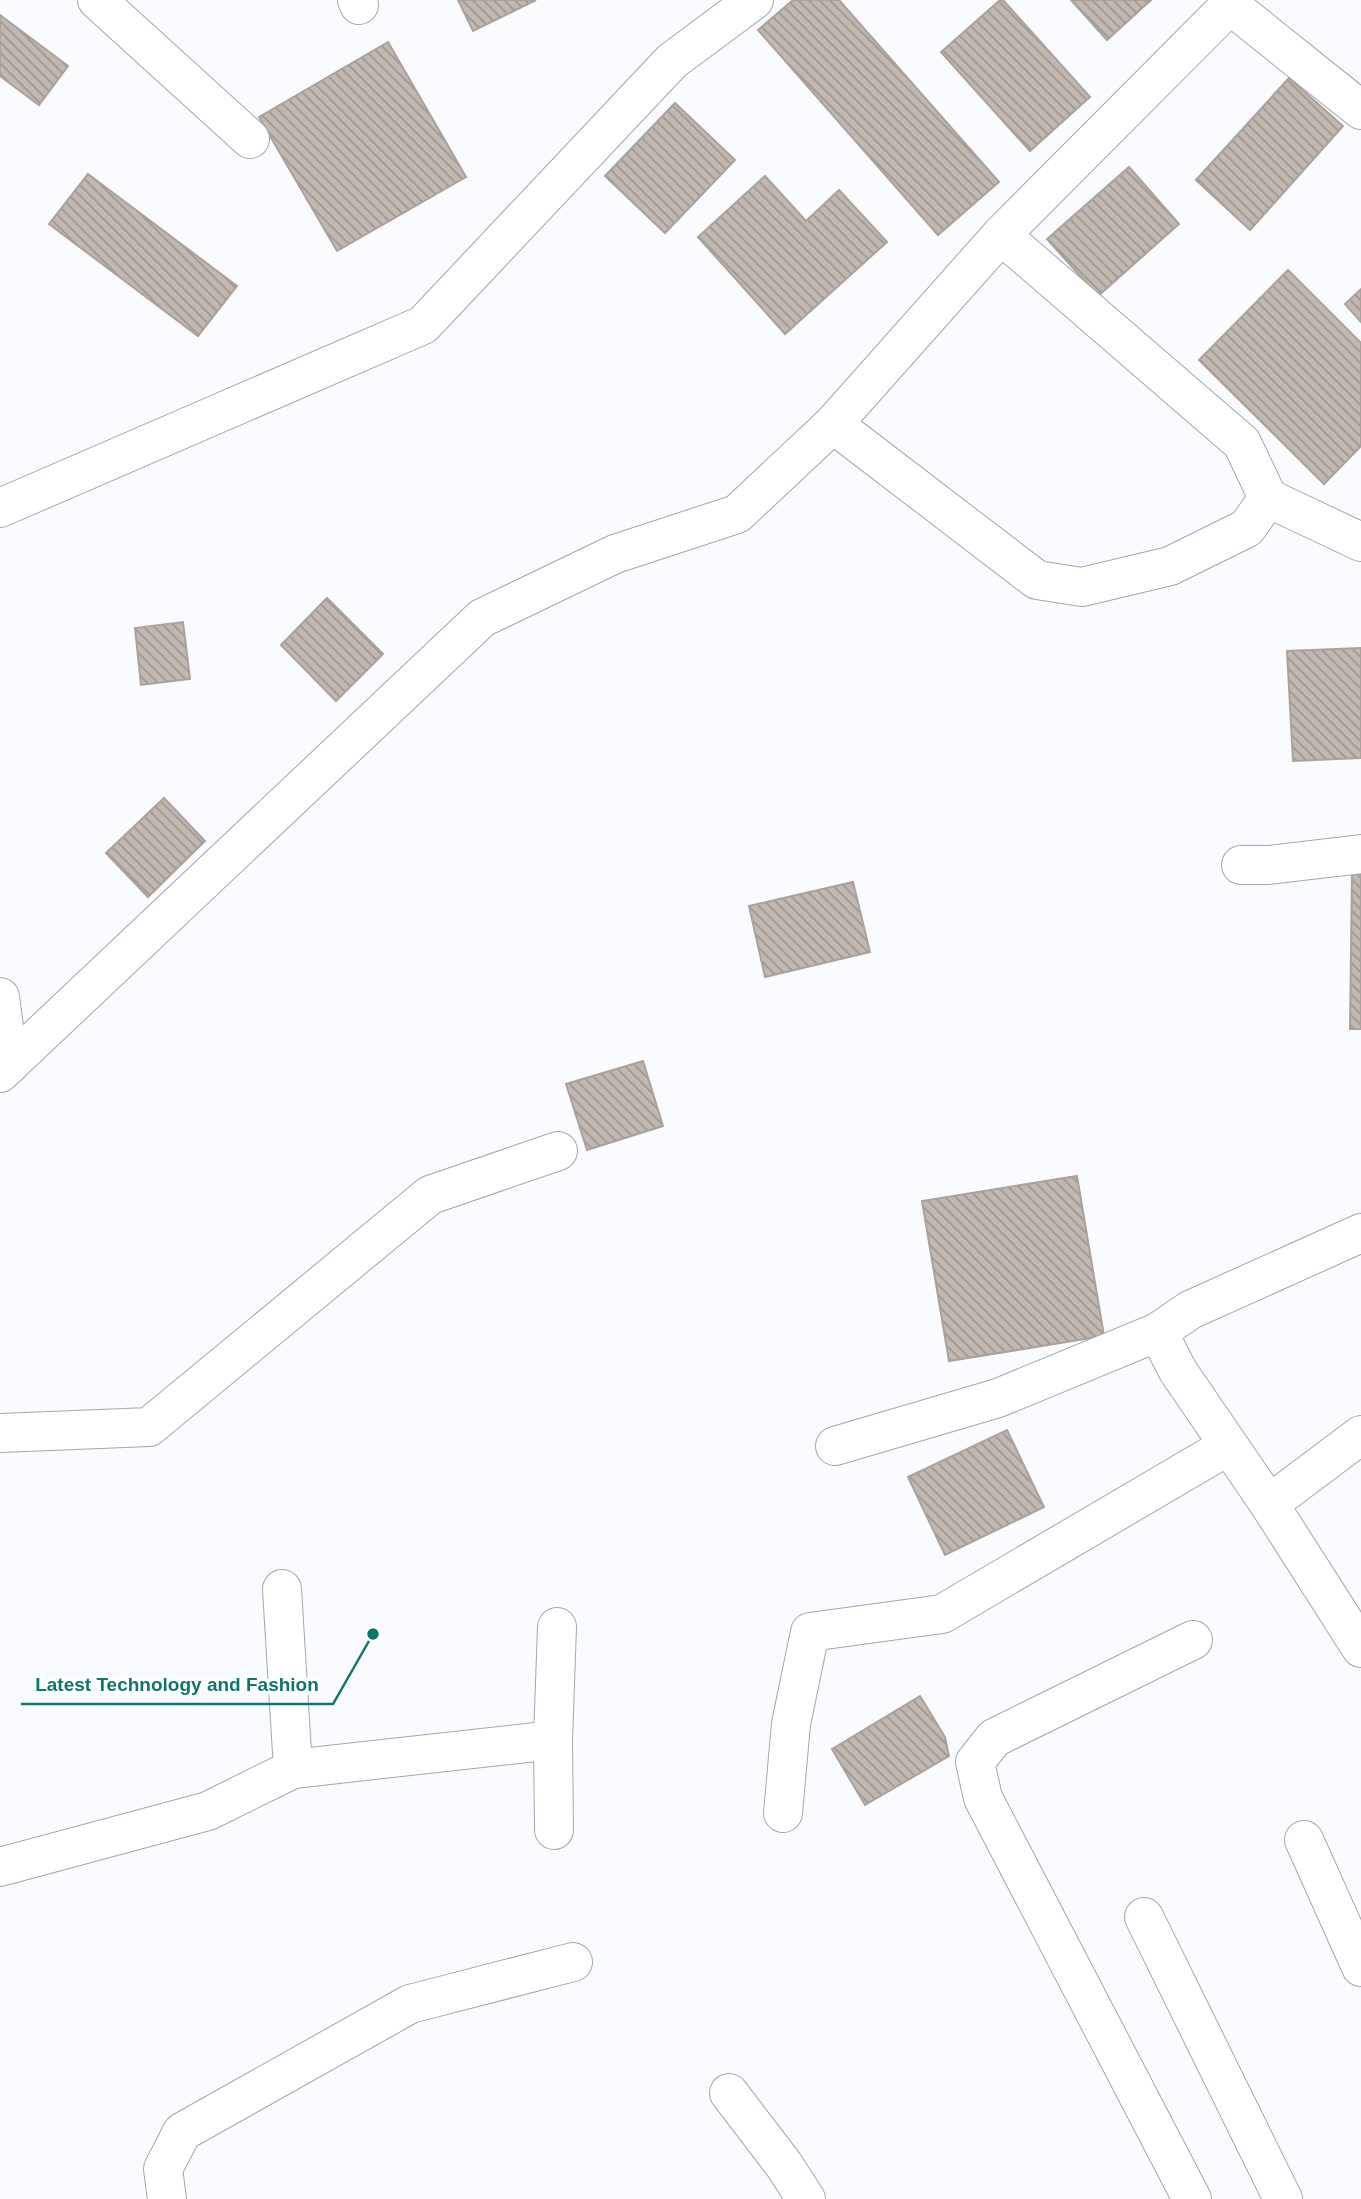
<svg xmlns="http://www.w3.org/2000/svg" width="1361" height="2199" viewBox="0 0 1361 2199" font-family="Helvetica,sans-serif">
<defs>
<pattern id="building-back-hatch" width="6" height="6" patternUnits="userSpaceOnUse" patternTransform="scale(1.75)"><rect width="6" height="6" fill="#c1b9b1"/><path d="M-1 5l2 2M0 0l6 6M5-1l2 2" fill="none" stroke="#9c9690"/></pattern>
</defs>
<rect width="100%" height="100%" fill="#f9fbff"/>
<g fill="url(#building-back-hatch)" stroke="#aaa29a" stroke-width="2">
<path d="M458 0H536L473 31Z"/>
<path d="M793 0H839L999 182 938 235 758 30Z"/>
<path d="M1000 0H1003L1090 97 1030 151 941 52Z"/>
<path d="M1071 0H1151L1107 40Z"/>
<path d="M0 15 68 66 39 105 0 76Z"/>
<path d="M388 42 466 177 337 251 259 117Z"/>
<path d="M1289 78 1343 126 1250 230 1196 180Z"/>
<path d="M675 103 735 160 665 233 605 176Z"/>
<path d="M1129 167 1179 224 1098 296 1047 239Z"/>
<path d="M88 174 237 286 198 336 49 224Z"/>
<path d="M765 176 806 221 839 190 887 242 785 334 698 237Z"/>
<path d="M1288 270 1361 343V446L1324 484 1199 360Z"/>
<path d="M1361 289V322L1345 304Z"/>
<path d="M327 598 383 654 336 701 281 645Z"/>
<path d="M183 622 190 679 141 685 135 628Z"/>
<path d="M1361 648V758L1293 761 1287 651Z"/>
<path d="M164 798 205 841 148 897 106 853Z"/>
<path d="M1352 874H1361V1029H1350Z"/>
<path d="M853 882 870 952 765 977 749 906Z"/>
<path d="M643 1061 663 1126 587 1150 566 1084Z"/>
<path d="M1077 1176 1104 1336 949 1361 922 1201Z"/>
<path d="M1007 1430 1044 1507 945 1555 908 1477Z"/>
<path d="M920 1696 945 1737 949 1756 865 1805 832 1749Z"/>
</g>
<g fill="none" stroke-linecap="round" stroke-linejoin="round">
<defs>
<g id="minor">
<path d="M97 0 250 139"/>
<path d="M357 0 359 5"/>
<path d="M1230 5 1361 110"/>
<path d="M833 424 1037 580 1082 587 1170 566 1247 528 1268 498 1242 443 1001 235"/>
<path d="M1268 498 1361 542"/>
<path d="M0 508 423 325 672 61 754 0"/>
<path d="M1241 865H1269L1361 854"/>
<path d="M0 997 9 1065"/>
<path d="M0 1073 482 618 615 554 737 514 833 424 1001 235 1230 5V0"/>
<path d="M1361 1233 1190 1310 1158 1332 1178 1371 1269 1504 1361 1648"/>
<path d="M0 1433 149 1427 430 1195 558 1151"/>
<path d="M835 1446 998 1398 1158 1332"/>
<path d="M1269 1504 1361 1435"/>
<path d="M282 1589 293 1769"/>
<path d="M783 1813 791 1724 810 1632 942 1614 1228 1446"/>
<path d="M554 1830 553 1740 557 1627"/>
<path d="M1304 1840 1361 1967"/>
<path d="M0 1867 208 1811 293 1769 553 1740"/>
<path d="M1144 1917 1283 2199"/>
<path d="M729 2093 784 2165 806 2199"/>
<path d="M167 2199 163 2169 182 2132 410 2004 573 1962"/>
<path d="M1192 2199 983 1798 975 1762 994 1738 1193 1640"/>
</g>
</defs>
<use href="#minor" stroke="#a2a7b0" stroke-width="40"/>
<use href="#minor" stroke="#fff" stroke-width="38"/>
</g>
<path fill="none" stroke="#0f766e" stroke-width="2.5" d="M373 1634L333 1704H21"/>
<circle fill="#0f766e" stroke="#fff" stroke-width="2.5" cx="373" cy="1634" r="7"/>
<g font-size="19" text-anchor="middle" font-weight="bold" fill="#0f766e" stroke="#fff" stroke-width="7" stroke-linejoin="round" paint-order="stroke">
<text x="177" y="1691">Latest Technology and Fashion</text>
</g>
</svg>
